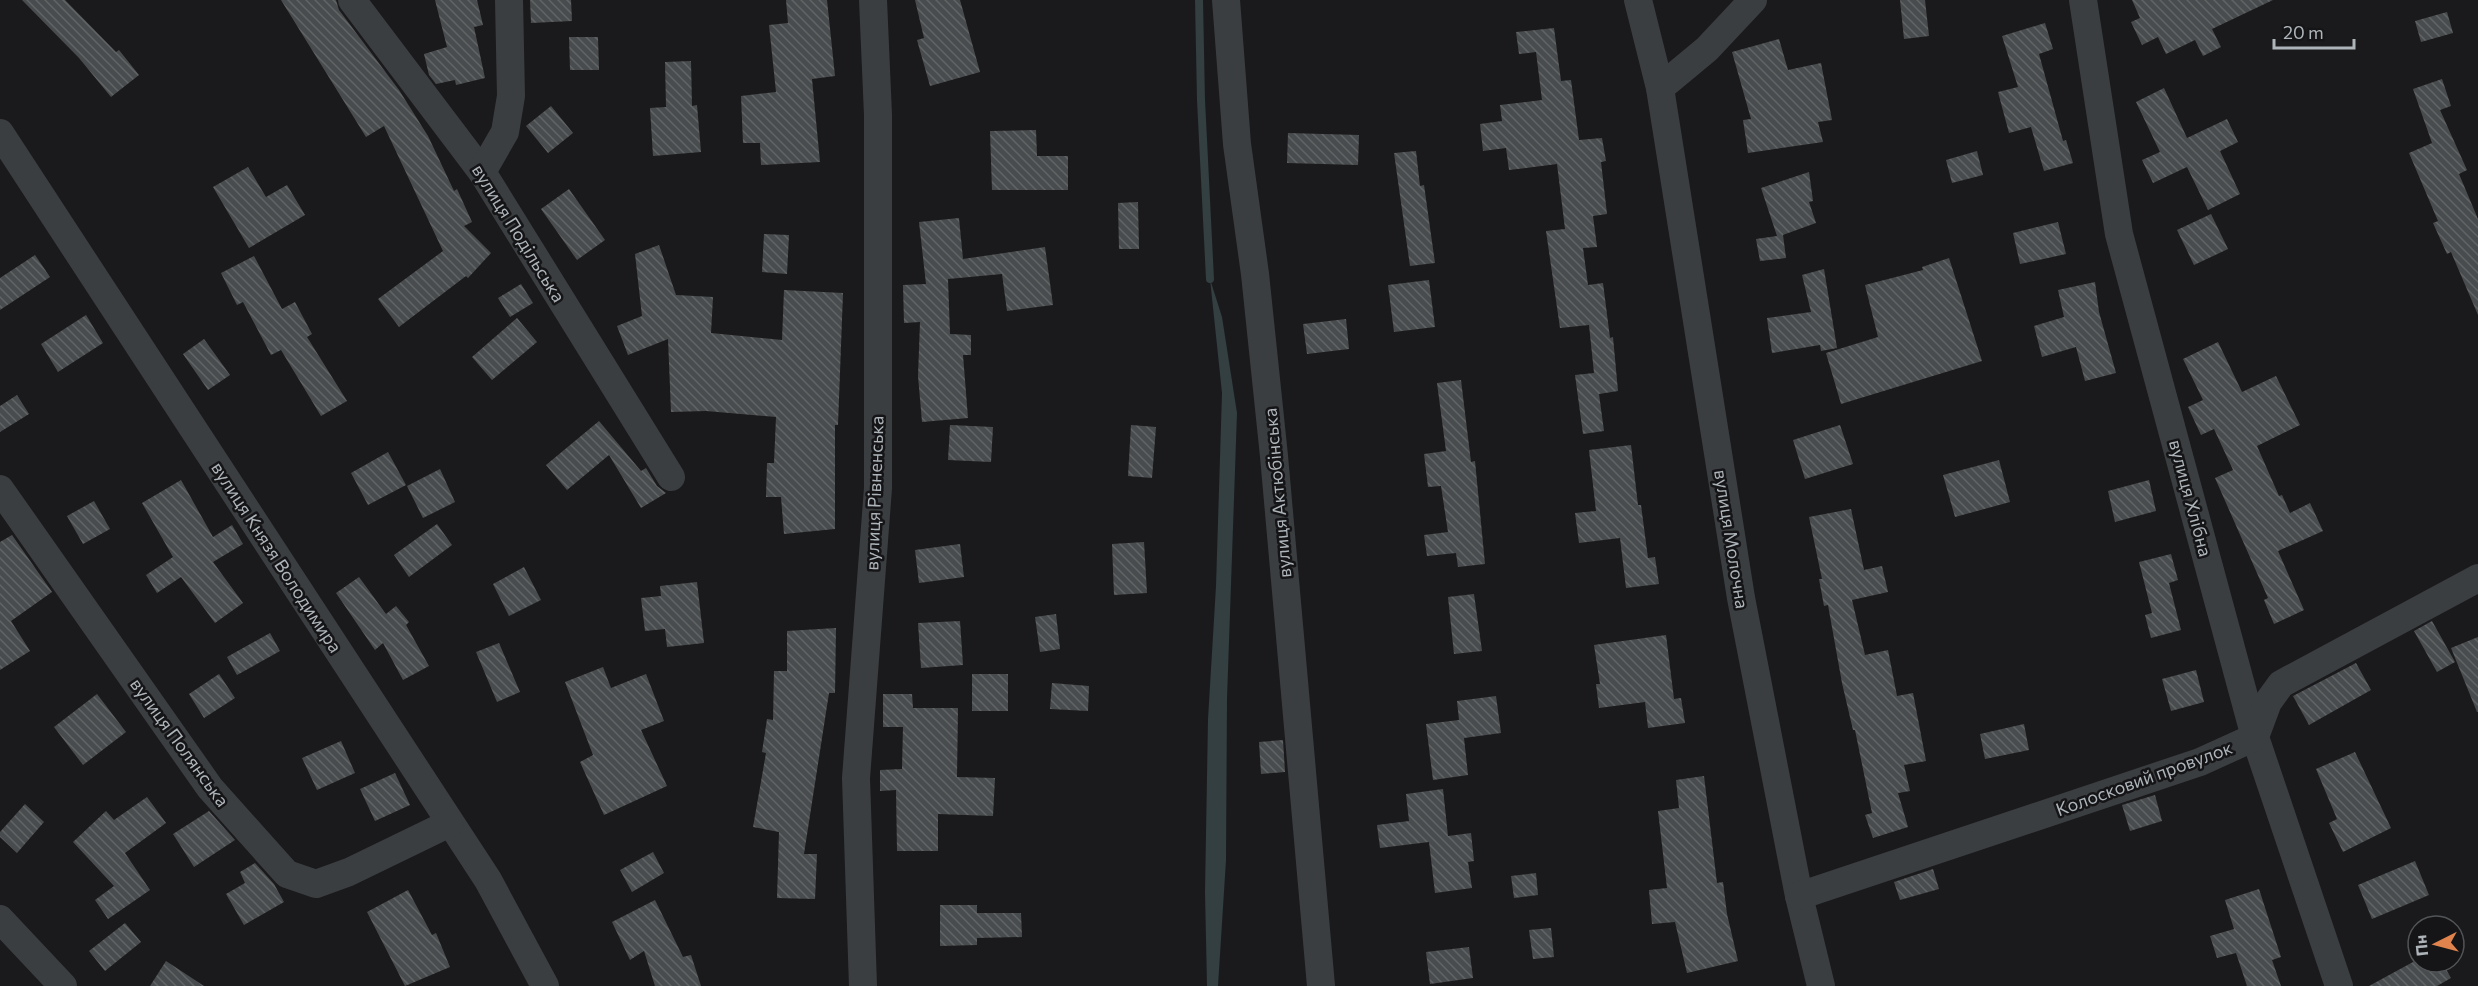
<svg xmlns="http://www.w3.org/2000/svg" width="2478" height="986" viewBox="0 0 2478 986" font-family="Commissioner,sans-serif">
<defs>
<pattern id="building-back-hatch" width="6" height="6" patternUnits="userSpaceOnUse" patternTransform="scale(1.5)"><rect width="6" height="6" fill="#494c4e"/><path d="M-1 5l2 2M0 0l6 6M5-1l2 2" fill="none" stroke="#616465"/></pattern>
</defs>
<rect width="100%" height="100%" fill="#1a1a1c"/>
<path fill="#333f41" d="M1210 279 1222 317 1237 413 1227 699 1226 860 1218 986H1207L1205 892 1208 719 1216 586 1222 393Z"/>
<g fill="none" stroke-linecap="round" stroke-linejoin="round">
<path stroke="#333f41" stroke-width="8" d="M1199 0 1201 100 1210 279"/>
</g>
<g fill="url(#building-back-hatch)">
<path d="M22 0H65L116 52 119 50 139 75 111 97 79 58Z"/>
<path d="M281 0H336L339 10 399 90 428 136 454 191 457 189 472 222 464 226 491 253 468 278 466 276 399 327 378 299 443 251 384 126 366 137Z"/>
<path d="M435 0H477L483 25 474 27 485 78 456 85 455 80 436 84 429 75 424 54 447 47Z"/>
<path d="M530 0H571L572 21 531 23Z"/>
<path d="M786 0H827L835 76 812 79 820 162 761 165 760 143H743L741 96 776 92 769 25 788 23Z"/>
<path d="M915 0H960L980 72 930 86 917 40 924 38Z"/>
<path d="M1900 0H1925L1929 36 1904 39Z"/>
<path d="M2132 0H2273L2212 29 2221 47 2203 56 2195 40 2166 54 2158 37 2142 45 2131 22 2140 18Z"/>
<path d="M2447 12 2453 33 2421 42 2415 21Z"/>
<path d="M2045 23 2053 49 2039 54 2063 141 2066 140 2073 163 2044 171 2031 127 2009 133 1998 92 2018 87 2002 36Z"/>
<path d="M1554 28 1561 81 1571 80 1579 140 1602 138 1606 161 1601 162 1607 214 1593 216 1597 247 1583 248 1588 285 1603 283 1610 338 1613 337 1618 391 1599 394 1604 431 1583 434 1575 375 1594 373 1589 325 1560 328 1546 231 1565 229 1557 164 1509 170 1506 148 1483 151 1480 124 1502 121 1500 105 1542 100 1536 52 1519 54 1516 32Z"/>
<path d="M569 37H598L599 70H570Z"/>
<path d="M1779 39 1788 70 1821 63 1832 120 1818 122 1823 142 1748 153 1743 120 1751 119 1732 52Z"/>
<path d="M691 61 692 106 697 105 701 152 653 156 650 108 666 107 665 62Z"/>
<path d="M2442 79 2451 106 2440 110 2467 170 2459 174 2478 219V315L2451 252 2447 254 2433 223 2438 221 2409 153 2432 143 2413 89Z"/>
<path d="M2164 88 2187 138 2227 119 2238 142 2220 151 2240 194 2208 210 2187 167 2153 183 2142 160 2160 152 2136 102Z"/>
<path d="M551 106 573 133 548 153 526 126Z"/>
<path d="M1036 130 1037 156H1068V190H992L990 131Z"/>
<path d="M1288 133 1359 135 1358 165 1287 163Z"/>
<path d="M1416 151 1420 186 1424 185 1435 263 1410 266 1394 153Z"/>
<path d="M1977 151 1983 175 1952 183 1946 160Z"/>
<path d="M248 167 266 197 287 185 305 215 249 248 213 187Z"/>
<path d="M1809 172 1813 201 1809 202 1816 223 1780 236 1783 235 1786 258 1760 261 1756 239 1777 236 1761 188Z"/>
<path d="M569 189 605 240 577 260 541 209Z"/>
<path d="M1138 202 1139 249H1119L1118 203Z"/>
<path d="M2211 214 2228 249 2194 265 2177 230Z"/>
<path d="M959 218 963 259 1045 247 1053 305 1007 311 1002 274 948 279 950 334 971 335V355H963L968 418 922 422 918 376 920 322 904 323 903 285 926 284 919 222Z"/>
<path d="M2058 222 2066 254 2020 264 2013 233Z"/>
<path d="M764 234 789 235 787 274 762 272Z"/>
<path d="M659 245 676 295 713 297 711 333 782 340 784 290 843 293 838 425H835V529L784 534 781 497H766L767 463H774L776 417 706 411 671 412 668 339 628 355 617 326 642 316 635 254Z"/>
<path d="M35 255 50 277 0 310V278Z"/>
<path d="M254 256 282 309 295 302 312 334 307 337 347 401 321 416 281 350 271 355 243 302 237 305 221 273Z"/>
<path d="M1949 258 1982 361 1841 404 1826 353 1878 337 1865 285 1923 270 1922 267Z"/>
<path d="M1824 269 1837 348 1821 351 1820 345 1772 353 1767 318 1811 312 1802 275Z"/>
<path d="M1429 280 1435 327 1394 332 1388 285Z"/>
<path d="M2095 282 2099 312 2116 373 2085 381 2076 347 2042 357 2034 326 2064 317 2058 290Z"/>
<path d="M521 284 533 303 510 317 498 298Z"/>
<path d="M86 315 103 343 58 372 41 344Z"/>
<path d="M517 318 537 342 492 380 472 357Z"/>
<path d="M1346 319 1349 349 1307 354 1303 324Z"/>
<path d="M204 339 230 375 208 390 183 354Z"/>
<path d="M2218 342 2242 392 2276 376 2300 425 2257 446 2279 496 2282 495 2290 513 2310 503 2323 531 2278 551 2304 610 2274 624 2264 600 2268 598 2215 478 2233 470 2214 429 2201 435 2188 407 2203 400 2183 359Z"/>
<path d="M1461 380 1471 462 1475 461 1485 564 1458 567 1456 553 1427 556 1424 535 1448 532 1441 486 1428 487 1424 454 1446 451 1437 383Z"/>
<path d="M17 395 29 414 0 432V406Z"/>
<path d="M599 421 641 471 646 468 657 486 666 493 641 508 609 455 567 490 546 465Z"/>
<path d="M950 425 993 427 991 462 948 460Z"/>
<path d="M1131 425 1156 427 1152 478 1128 476Z"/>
<path d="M1840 425 1853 464 1805 479 1793 440Z"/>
<path d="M1631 445 1638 505H1641L1648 558 1655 557 1659 584 1626 588 1620 538 1579 543 1575 513 1596 511 1589 450Z"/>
<path d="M388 452 406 485 368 505 351 473Z"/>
<path d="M1999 460 2010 502 1955 517 1943 475Z"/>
<path d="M440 469 455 502 423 518 407 486Z"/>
<path d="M181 480 213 537 232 525 243 544 213 562 243 603 215 623 181 577 157 593 146 575 173 557 142 503Z"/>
<path d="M2149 480 2156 511 2115 522 2108 491Z"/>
<path d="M94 501 110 529 83 544 67 516Z"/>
<path d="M1851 509 1864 570 1882 566 1888 592 1852 600 1865 655 1888 650 1897 696 1913 693 1926 761 1904 765 1910 791 1898 793 1908 827 1873 838 1865 815 1872 813 1855 730H1853L1842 683 1828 605 1824 606 1819 579H1822L1809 517Z"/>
<path d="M437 524 452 545 409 577 394 555Z"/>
<path d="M12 535 52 592 11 621 30 651 0 670V542Z"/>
<path d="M1144 542 1147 593 1114 595 1112 544Z"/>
<path d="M960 544 964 577 919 583 915 550Z"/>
<path d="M2171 554 2178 580 2169 583 2181 630 2151 638 2145 615 2152 613 2139 562Z"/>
<path d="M524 567 541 600 509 616 493 584Z"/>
<path d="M359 577 386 614 396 606 409 622 406 625 429 666 403 680 383 643 375 650 336 593Z"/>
<path d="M697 582 704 643 667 647 665 629 645 631 641 598 661 596 660 586Z"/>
<path d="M1474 594 1482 651 1454 654 1448 597Z"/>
<path d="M1056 614 1060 649 1040 652 1035 617Z"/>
<path d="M960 621 963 665 921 668 918 623Z"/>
<path d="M2432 621 2455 662 2437 672 2414 631Z"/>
<path d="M836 628 835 693H829L804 854H817L815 899 777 898 779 832 753 827 766 753 762 752 767 719 773 720 774 671H787V631Z"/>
<path d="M270 633 280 651 237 675 227 657Z"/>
<path d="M1666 635 1674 699 1681 698 1685 723 1648 728 1645 702 1599 708 1596 684H1600L1594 645Z"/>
<path d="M2478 637V712H2477L2451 648Z"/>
<path d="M499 643 520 692 497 702 476 652Z"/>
<path d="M2356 663 2371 690 2309 725 2293 696Z"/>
<path d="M603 667 611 688 646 674 664 721 641 730 667 786 604 815 580 762 593 755 565 682Z"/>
<path d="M2196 670 2204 702 2171 711 2162 679Z"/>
<path d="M219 674 235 698 204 718 189 694Z"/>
<rect x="972" y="674" width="36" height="37"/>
<path d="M1052 683 1089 686 1088 711 1050 709Z"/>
<path d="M97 694 126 732 83 765 54 727Z"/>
<path d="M883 694H912L913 708H958L957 777 995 778 993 816 938 814V851H897L896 790 880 791V770L902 769 903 727H883Z"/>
<path d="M1496 696 1501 733 1464 738 1468 775 1433 780 1426 724 1459 720 1457 701Z"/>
<path d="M2024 724 2029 750 1985 759 1980 734Z"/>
<path d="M1283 740 1285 772 1261 774 1259 742Z"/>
<path d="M341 741 355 773 317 790 302 758Z"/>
<path d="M2355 752 2391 828 2343 852 2329 823 2337 819 2316 769Z"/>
<path d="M395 773 410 805 375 821 360 789Z"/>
<path d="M1704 776 1717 883 1723 882 1727 914 1738 961 1687 973 1675 922 1652 924 1649 890 1667 888 1658 811 1679 808 1676 780Z"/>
<path d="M1443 789 1448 836 1471 833 1474 861 1468 862 1472 888 1435 893 1429 842 1380 848 1377 825 1409 821 1406 794Z"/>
<path d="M2155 795 2162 821 2130 831 2122 805Z"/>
<path d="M147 797 166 823 125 853 150 890 108 919 95 900 114 886 73 842 106 811 114 820Z"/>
<path d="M25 804 44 822 17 853 0 837V832Z"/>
<path d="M209 811 235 840 194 867 173 834Z"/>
<path d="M653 852 664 873 632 892 620 870Z"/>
<path d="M2415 861 2429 895 2372 919 2358 885Z"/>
<path d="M255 863 274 884 284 902 244 925 226 894 245 883 240 872Z"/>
<path d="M1933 869 1939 889 1900 900 1894 882Z"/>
<path d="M1536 873 1538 895 1514 898 1511 876Z"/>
<path d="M2259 889 2281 957 2272 960 2281 986H2247L2236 953 2217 958 2210 936 2234 929 2225 900Z"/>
<path d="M408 890 432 935 436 933 450 967 405 986 367 912Z"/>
<path d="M655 900 683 957 691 955 701 986H655L644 951 630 960 612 922Z"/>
<path d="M940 905H977V913H1021L1022 937 977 938V945L940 946Z"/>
<path d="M125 923 141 942 105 971 89 951Z"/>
<path d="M1551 928 1554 957 1533 959 1529 930Z"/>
<path d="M1469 947 1473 978 1430 984 1426 952Z"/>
<path d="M166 961 204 986H150Z"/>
<path d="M2413 962H2442L2451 978 2437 986H2369Z"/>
</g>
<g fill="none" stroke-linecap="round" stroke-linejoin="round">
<g stroke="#3b3e40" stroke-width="28">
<path d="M352 0 482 172 671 477"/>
<path d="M1226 0 1237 144 1255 274 1274 456 1321 986"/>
<path d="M1638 0 1660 88 1741 598 1799 896 1821 986"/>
<path d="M2083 0 2119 234 2255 737 2339 986"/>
<path d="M1660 88 1707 49 1753 0"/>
<path d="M0 133 488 880 545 986"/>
<path d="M482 172 505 132 511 96 509 0"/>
<path d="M0 489 210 788 287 874 316 884 349 872 450 823"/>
<path d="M1799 896 2200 762 2255 737 2268 702 2281 684 2478 578"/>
<path d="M0 919 63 986"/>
<path d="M863 986 856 778 878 488V115L873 0"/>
</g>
</g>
<g text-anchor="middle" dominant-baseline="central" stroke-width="5" stroke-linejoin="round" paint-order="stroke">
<g font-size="18" fill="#aeb5ba" stroke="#151517">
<text transform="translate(519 233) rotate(58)">вулиця Подільська</text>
<text transform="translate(874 493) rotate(-88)">вулиця Рівненська</text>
<text transform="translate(1277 493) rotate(-95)">вулиця Актюбінська</text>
<text transform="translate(2191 498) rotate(75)">вулиця Хлібна</text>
<text transform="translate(1732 539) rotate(81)">вулиця Молочна</text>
<text transform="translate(277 557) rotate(57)">вулиця Князя Володимира</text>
<text transform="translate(180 742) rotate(54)">вулиця Полянська</text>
<text transform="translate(2144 778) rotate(-20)">Колосковий провулок</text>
</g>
</g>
<g transform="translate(2436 944) rotate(264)"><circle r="28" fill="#151517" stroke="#525558" stroke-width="1.5"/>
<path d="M0-4.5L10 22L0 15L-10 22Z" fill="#e0834d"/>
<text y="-9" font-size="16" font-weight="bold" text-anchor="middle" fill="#aeb5ba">Пн</text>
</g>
<path d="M2274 39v9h80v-9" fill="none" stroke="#aeb5ba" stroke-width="3"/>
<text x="2283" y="39" font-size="18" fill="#aeb5ba" stroke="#151517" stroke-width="4.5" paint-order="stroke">20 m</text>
</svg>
